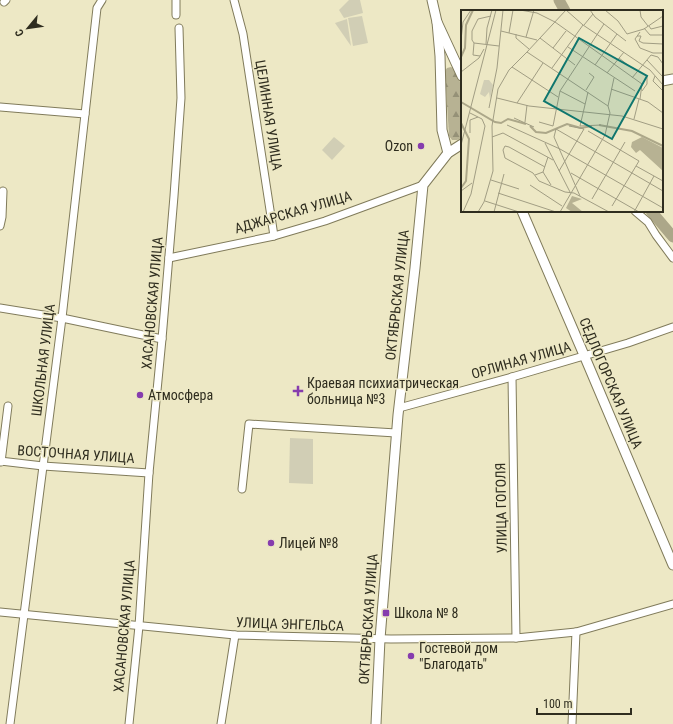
<svg xmlns="http://www.w3.org/2000/svg" width="673" height="724" viewBox="0 0 673 724" font-family="'Roboto Condensed',sans-serif">
<defs>
<pattern id="forest-firs" width="22" height="20" patternUnits="userSpaceOnUse"><rect width="22" height="20" fill="#b7b293"/><path d="M5 1l3.5 6h-7zM16 11l3.5 6h-7z" fill="#959177"/></pattern>
</defs>
<rect width="100%" height="100%" fill="#ede8c5"/>
<path fill="url(#forest-firs)" d="M451 67 454 69 462 86V138L457 140H452L449 136 445 71 447 68Z"/>
<g fill="#d1ceb5">
<path d="M349 0H360L363 13 344 18 339 10Z"/>
<path d="M362 16 368 43 353 46 348 18Z"/>
<path d="M347 19 351 46 335 23Z"/>
<path d="M334 137 345 146 332 160 322 150Z"/>
<path d="M290 438 313 439V484L289 483Z"/>
</g>
<g fill="none" stroke-linecap="round" stroke-linejoin="round">
<g stroke="#aca789" stroke-width="11">
<path d="M559 0 565 11"/>
<path d="M651 211 673 237"/>
</g>
<defs>
<g id="street">
<path d="M234 0 243 34 274 236"/>
<path d="M4 2 6 0"/>
<path d="M176 15V0"/>
<path d="M0 107 85 114"/>
<path d="M635 211 648 222 656 235 673 258"/>
<path d="M0 226 2 217 3 191"/>
<path d="M169 258 274 236 325 221 423 185"/>
<path d="M0 308 62 318 162 339"/>
<path d="M512 377 516 638"/>
<path d="M399 408 512 377 628 343 673 327"/>
<path d="M0 461 43 466 149 473"/>
<path d="M1 462 8 406"/>
<path d="M242 489 249 424 396 433"/>
<path d="M0 612 235 635 391 639 516 638 576 632 673 604"/>
<path d="M10 724 62 318 97 8 102 0"/>
<path d="M129 724 139 626 149 473 162 339 174 196 181 98 179 28"/>
<path d="M221 724 235 635"/>
<path d="M572 724 576 632"/>
</g>
<g id="secondary">
<path d="M432 0 437 22 462 76"/>
<path d="M437 22 440 56 442 130 448 153"/>
<path d="M662 81 673 79"/>
<path d="M522 211 584 355 673 565"/>
<path d="M376 724 380 639 398 415 415 268 423 185 448 153 462 144"/>
</g>
</defs>
<use href="#street" stroke="#807b5b" stroke-width="9"/>
<use href="#secondary" stroke="#807b5b" stroke-width="11"/>
<use href="#street" stroke="#fff" stroke-width="7"/>
<use href="#secondary" stroke="#fff" stroke-width="9"/>
</g>
<g fill="#863cae" stroke="#ede8c5" stroke-width="1.5">
<circle cx="421" cy="146" r="4"/>
<path d="M296 385h4v4h4v4h-4v4h-4v-4h-4v-4h4z"/>
<circle cx="140" cy="395" r="4"/>
<circle cx="271" cy="543" r="4"/>
<rect x="382" y="609" width="8" height="8" rx="2"/>
<circle cx="411" cy="656" r="4"/>
</g>
<g text-anchor="middle" dominant-baseline="central" stroke-width="3" stroke-linejoin="round" paint-order="stroke">
<g font-size="14" fill="#2f2d1f" stroke="#ede8c5">
<text transform="translate(269 115) rotate(81)">ЦЕЛИННАЯ УЛИЦА</text>
<text transform="translate(293 212) rotate(-16)">АДЖАРСКАЯ УЛИЦА</text>
<text transform="translate(397 295) rotate(-84)">ОКТЯБРЬСКАЯ УЛИЦА</text>
<text transform="translate(152 303) rotate(-85)">ХАСАНОВСКАЯ УЛИЦА</text>
<text transform="translate(43 360) rotate(-83)">ШКОЛЬНАЯ УЛИЦА</text>
<text transform="translate(521 360) rotate(-16)">ОРЛИНАЯ УЛИЦА</text>
<text transform="translate(611 383) rotate(67)">СЕДЛОГОРСКАЯ УЛИЦА</text>
<text transform="translate(76 454) rotate(4)">ВОСТОЧНАЯ УЛИЦА</text>
<text transform="translate(501 508) rotate(-91)">УЛИЦА ГОГОЛЯ</text>
<text transform="translate(368 619) rotate(-86)">ОКТЯБРЬСКАЯ УЛИЦА</text>
<text transform="translate(290 624) rotate(2)">УЛИЦА ЭНГЕЛЬСА</text>
<text transform="translate(124 626) rotate(-85)">ХАСАНОВСКАЯ УЛИЦА</text>
</g>
<g font-size="14" fill="#2f2d1f" stroke="#ede8c5" text-anchor="start">
<text x="413" y="146" text-anchor="end">Ozon</text>
<text x="307" y="383">Краевая психиатрическая<tspan x="307" dy="16">больница №3</tspan></text>
<text x="148" y="395">Атмосфера</text>
<text x="279" y="543">Лицей №8</text>
<text x="394" y="613">Школа № 8</text>
<text x="419" y="648">Гостевой дом<tspan x="419" dy="16">"Благодать"</tspan></text>
</g>
</g>
<g transform="translate(461 10)">
<rect width="202" height="202" fill="#ede8c5"/>
<path d="M181 127 202 138V161L179 140 175 143 170 137 171 132ZM111 186 121 189 111 193 122 202H111L105 198Z" fill="#b7b293"/>
<path d="M23 70H28L32 75 29 89 28 82 24 87 19 84Z" fill="#d1ceb5"/>
<path fill="none" stroke="#aca789" stroke-width="2" d="M0 47 4 38 5 15 12 0M0 92 34 112 40 113 47 109 65 114M0 113 8 129 5 171 0 178M138 115 171 121 202 136M69 116 75 122 85 123 106 114 120 118 131 116"/>
<path fill="none" stroke="#a19d83" stroke-width="1" d="M59 0 76 3 94 12 181 74 179 89M105 0 122 15 189 60 202 75M129 0 134 7 165 31M144 0 157 11 166 24 183 19 202 6M179 0 180 7 187 16M30 6 17 9 11 21V30L13 33 38 36M123 15 132 4M188 16 190 19 202 16M183 18 189 25H202M40 21 76 30M179 22 174 29 179 38 192 43H202M48 23 52 0M55 24V28L68 39M176 26H180L178 31 182 33 202 34M65 27 73 0M79 28 114 55M0 30 2 12 10 0M13 33 12 45 19 46M25 34 26 18 31 0M107 37 174 81M92 38 105 21M158 48 168 56M186 50 202 67M134 55 156 24M51 57 97 87M91 58 122 15M0 62 18 48 23 39M146 63 163 42M194 66 192 71 202 81M171 68 190 45 197 47 202 54M150 79 187 92 202 103M125 80 133 67 128 63M99 81 124 94M181 81 186 74V66M36 88 68 96 161 106 202 119M56 93 82 53M147 96 153 68M28 98 36 58 42 0M53 108 73 117M173 109 178 89M64 112 66 95M78 112 92 116 99 81 143 14M46 115 99 139 202 198M119 116 127 82M119 116 140 115M127 121 178 151 151 196M9 123V110L17 107M31 127 42 123 92 150M84 133 109 182M0 135 35 0M175 156 202 171M84 157 48 137 44 136 42 140 44 148 72 163 78 171 104 182 113 183 148 202M98 161 123 119 108 116M82 162 90 175M110 163 178 202M74 165 82 162 87 147M30 170 58 179M69 175 101 196M0 181 11 173M37 183 95 202M119 186 93 127 95 119 202 181M131 189 164 132M24 191 58 202M2 202 10 184 24 116 21 109 9 103M17 202 23 192 32 161 31 116 37 79 48 60 66 42M33 202 43 164M99 202 144 125 149 103 147 96 66 42 105 0M173 202 193 166"/>
<path fill="#0f766e" fill-opacity="0.15" stroke="#0f766e" stroke-width="2" d="M118 28 186 66 151 129 83 91Z"/>
<rect width="202" height="202" fill="none" stroke="#2f2d1f" stroke-width="2"/>
</g>
<g transform="translate(28 28) rotate(241)" stroke="#ede8c5" stroke-width="3" paint-order="stroke">
<path d="M0-3L7 15L0 10L-7 15Z" fill="#2f2d1f"/>
<text y="-6" font-size="11" font-weight="bold" text-anchor="middle" fill="#2f2d1f">С</text>
</g>
<path d="M537 708v6h94v-6" fill="none" stroke="#2f2d1f" stroke-width="2"/>
<text x="543" y="708" font-size="12" fill="#2f2d1f" stroke="#ede8c5" stroke-width="3" paint-order="stroke">100 m</text>
</svg>
